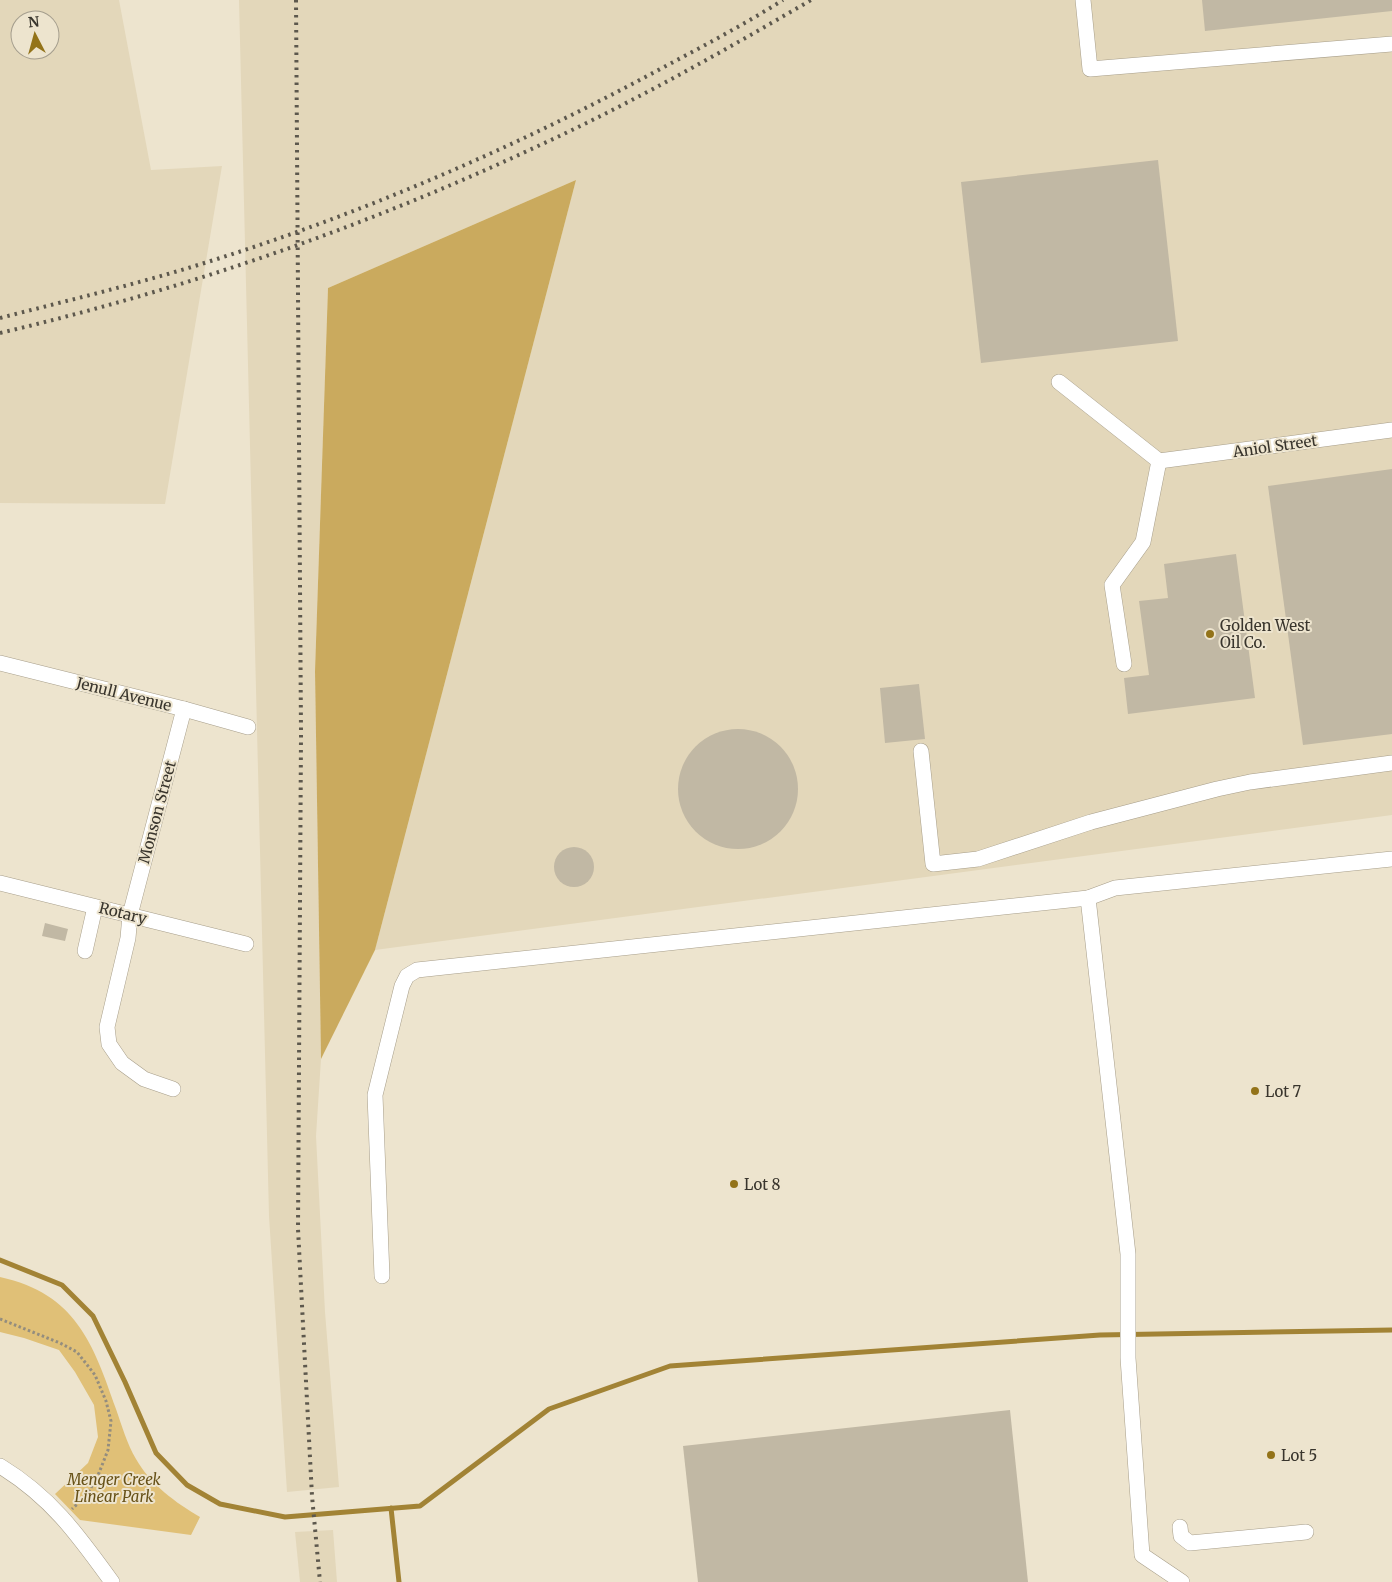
<svg xmlns="http://www.w3.org/2000/svg" width="1392" height="1582" viewBox="0 0 1392 1582" font-family="Merriweather,serif">
<rect width="100%" height="100%" fill="#ede4ce"/>
<g fill="#e3d7ba" fill-rule="evenodd">
<path d="M0 0H119L151 170 222 166 165 504 0 503ZM20 20H50V50H20Z"/>
<path d="M239 0H1392V815L375 950 576 180 328 288 315 671 321 1059 316 1136 325 1312 339 1487 287 1492 269 1216Z"/>
<path d="M333 1530 337 1582H300L295 1532Z"/>
</g>
<path fill="#e0c077" d="M0 1277C76 1294 93 1343 116 1409 122 1426 127 1444 136 1459 150 1484 176 1503 200 1517L191 1535 80 1520 55 1494 88 1463 98 1437 94 1405 75 1372 59 1350 24 1338 0 1332Z"/>
<path fill="#caaa5e" d="M576 180 375 950 321 1059 315 671 328 288Z"/>
<g fill="none" stroke-linecap="round" stroke-linejoin="round">
<g stroke="#a28335" stroke-width="5">
<path d="M0 1260 62 1285 93 1316 125 1382 156 1453 187 1485 220 1504 285 1517 420 1506 549 1409 670 1366 1100 1335 1392 1330"/>
<path d="M391 1508 399 1582"/>
</g>
</g>
<g fill="#c1b8a4">
<path d="M1202 0H1392V11L1205 31Z"/>
<path d="M1158 160 1178 341 981 363 961 182Z"/>
<path d="M1392 469V734L1303 745 1268 486Z"/>
<path d="M1236 554 1255 698 1128 714 1124 678 1149 675 1139 601 1168 598 1164 564Z"/>
<path d="M919 684 925 739 885 743 880 688Z"/>
<circle cx="738" cy="789" r="60"/>
<circle cx="574" cy="867" r="20"/>
<path d="M45 923 68 929 65 941 42 936Z"/>
<path d="M1010 1410 1028 1582H698L683 1446Z"/>
</g>
<g fill="none" stroke-linecap="round" stroke-linejoin="round">
<defs>
<g id="minor">
<path d="M1083 0 1090 69 1392 44"/>
<path d="M1059 382 1159 461"/>
<path d="M1159 461 1392 430"/>
<path d="M0 663 184 709 248 727"/>
<path d="M1124 664 1112 585 1143 542 1159 461"/>
<path d="M921 751 933 864 978 859 1091 822 1217 789 1250 782 1392 763"/>
<path d="M0 883 246 944"/>
<path d="M1088 898 1128 1254V1358L1142 1555 1182 1582"/>
<path d="M85 951 95 907"/>
<path d="M173 1089 144 1079 122 1063 109 1044 107 1027 128 938 130 915 184 709"/>
<path d="M382 1276 375 1095 402 986 407 976 417 970 1088 898 1115 888 1392 859"/>
<path d="M0 1466C51 1497 78 1535 112 1582"/>
<path d="M1180 1527 1181 1536 1190 1543 1306 1532"/>
</g>
</defs>
<use href="#minor" stroke="#a79e8a" stroke-width="16"/>
<path stroke="#948d7e" stroke-width="3" stroke-dasharray="2.5 2.5" stroke-linecap="butt" d="M0 1319 60 1343 77 1352 95 1375 106 1401 111 1421 108 1450 99 1473 87 1495 72 1509"/>
<use href="#minor" stroke="#fff" stroke-width="15"/>
<g stroke="#5d584d" stroke-width="4" stroke-dasharray="2.5 5" stroke-linecap="butt">
<path d="M296 0 301 734 298 1229 312 1496 320 1582"/>
<path d="M0 318C62 302 124 287 185 269 346 220 502 154 649 75 694 51 740 27 783 0"/>
<path d="M0 333C186 289 365 227 538 146 632 103 722 52 811 0"/>
</g>
</g>
<g fill="#937319" stroke="#ede4ce" stroke-width="2">
<circle cx="1210" cy="634" r="5"/>
<circle cx="1255" cy="1091" r="5"/>
<circle cx="734" cy="1184" r="5"/>
<circle cx="1271" cy="1455" r="5"/>
</g>
<g text-anchor="middle" dominant-baseline="central" stroke-width="4" stroke-linejoin="round" paint-order="stroke">
<g font-size="15" fill="#39352d" stroke="#ede4ce">
<text transform="translate(1275 446) rotate(-8)">Aniol Street</text>
<text transform="translate(124 694) rotate(14)">Jenull Avenue</text>
<text transform="translate(157 812) rotate(-75)">Monson Street</text>
<text transform="translate(123 913) rotate(14)">Rotary</text>
</g>
<g font-size="15" fill="#39352d" stroke="#ede4ce" text-anchor="start">
<text x="1220" y="625">Golden West<tspan x="1220" dy="17">Oil Co.</tspan></text>
<text x="1265" y="1091">Lot 7</text>
<text x="744" y="1184">Lot 8</text>
<text x="1281" y="1455">Lot 5</text>
</g>
<g font-size="15" font-style="italic" fill="#675117" stroke="#ede4ce">
<text x="114" y="1479">Menger Creek<tspan x="114" dy="17">Linear Park</tspan></text>
</g>
</g>
<g transform="translate(35 35) rotate(354)"><circle r="24" fill="#ede4ce" stroke="#a59e8e"/>
<path d="M0-4L9 19L0 12L-9 19Z" fill="#937319"/>
<text y="-8" font-size="14" font-weight="bold" text-anchor="middle" fill="#39352d">N</text>
</g>
</svg>
